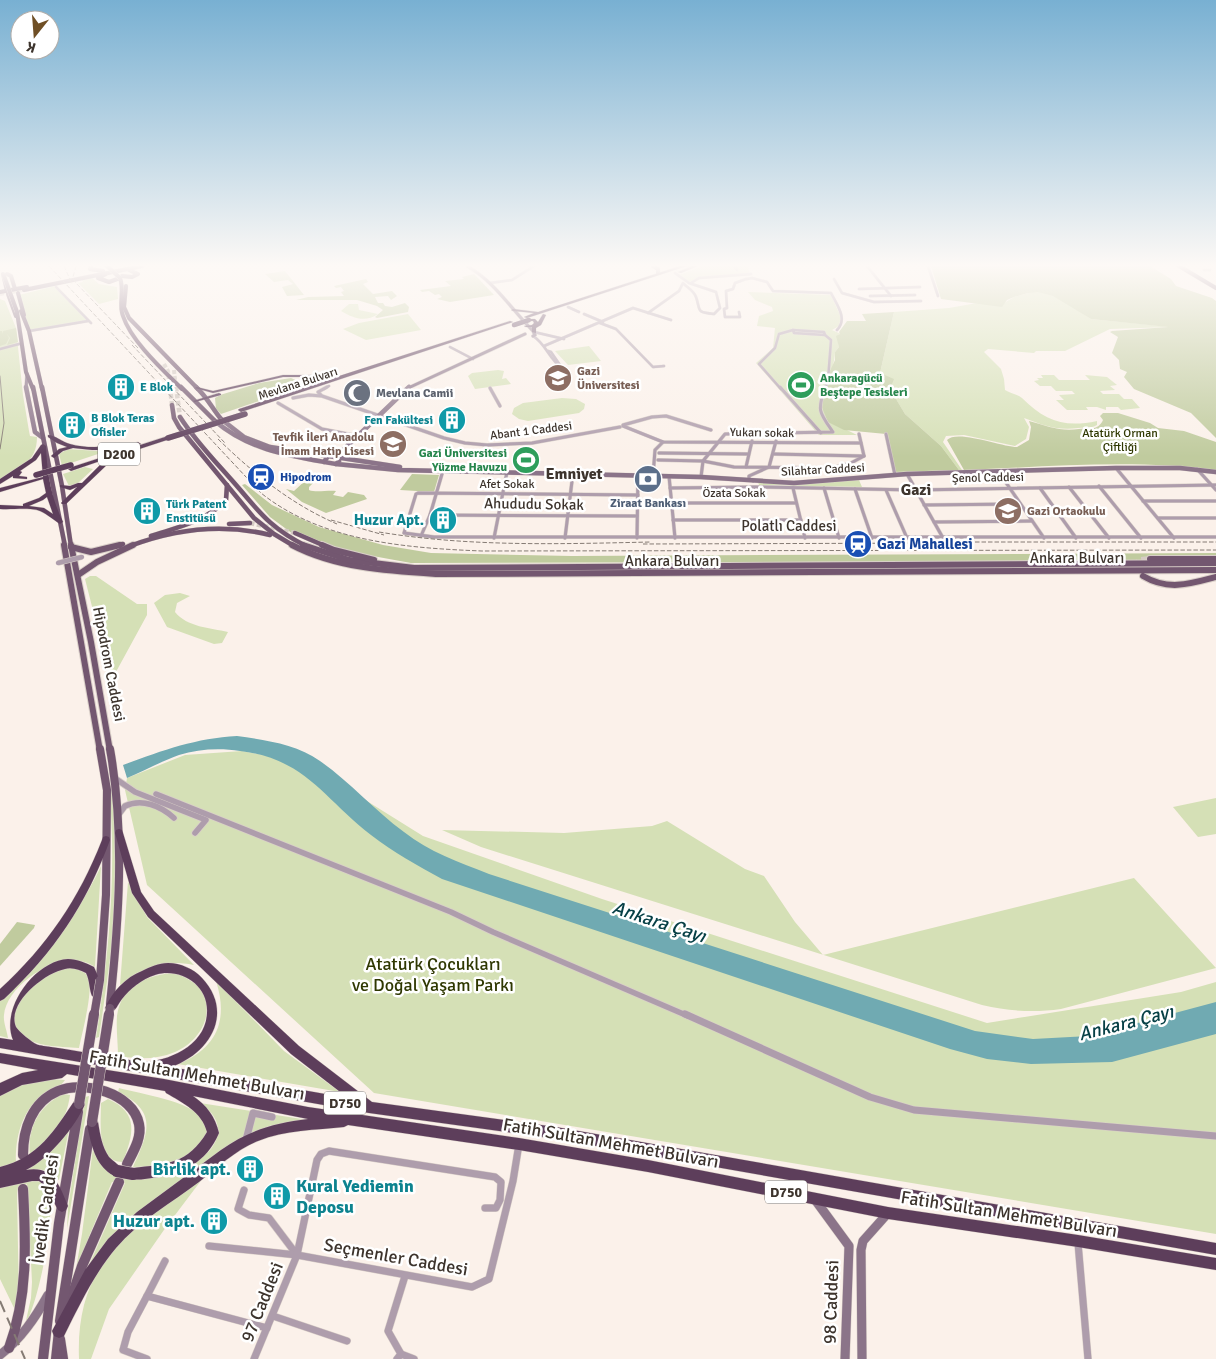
<svg xmlns="http://www.w3.org/2000/svg" width="1216" height="1359" viewBox="0 0 1216 1359" font-family="Signika,sans-serif">
<rect width="100%" height="100%" fill="#fbf1ea"/>
<g fill="#d5e0b6">
<path d="M703 266H748L749 274 700 278 689 282 679 275Z"/>
<path d="M92 278 99 284 117 287 118 299 99 304 78 283 83 282 82 280Z"/>
<path d="M1034 281 1091 319 1172 327 1110 329 1065 351H1036L1034 353 988 349 984 352 1001 369 1004 379 1005 390C1010 393 1019 395 1022 398 1045 421 1064 428 1097 421V425C1091 429 1085 427 1078 428 1058 431 1042 425 1024 418L1029 427 1026 439 1015 446 964 435 946 436 943 442 962 470H959L941 446 905 414 880 373 894 312 949 308 977 303H1004L1014 297 1028 293Z"/>
<path d="M55 286 88 321 29 331 19 295Z"/>
<path d="M748 292 831 295 841 317 839 326 832 330 841 334 838 335 839 347 835 352C835 361 829 382 825 391L835 424 857 435H819L756 363 773 348 775 328 757 326 759 316 773 311 772 307 755 300Z"/>
<path d="M0 299 5 301 16 328 23 395 29 431 30 436 37 437C37 463 19 467 0 480Z"/>
<path d="M349 304H358L359 310 378 314C365 323 353 318 341 311Z"/>
<path d="M408 314 421 330 366 340 343 329 359 323Z"/>
<path d="M589 346 601 361 568 365 555 351Z"/>
<path d="M498 370 504 371 502 379 506 378 511 384 475 389 468 376 472 373Z"/>
<path d="M1041 375H1054L1059 380H1090L1085 375 1107 377 1117 385 1110 386 1115 390 1100 391 1103 394H1119L1124 399H1132L1140 408 1121 410 1118 407H1106V410L1097 407H1086L1088 410H1067L1056 400H1064L1059 395 1075 394 1072 391H1056L1051 386H1040L1034 381 1039 380 1037 378H1043Z"/>
<path d="M562 398 576 399 585 404 584 409 579 413 528 421 519 419 512 414 514 408 523 403Z"/>
<path d="M68 449 97 451 101 453 62 466 59 454Z"/>
<path d="M85 467 93 469 77 484 69 486 63 474Z"/>
<path d="M859 480 862 487 759 485 758 482 809 484Z"/>
<path d="M90 576H96L137 604H147V615L111 681 85 579Z"/>
<path d="M180 593 190 596 177 603 175 612C187 627 210 628 228 632L222 643 214 644 167 627 154 603 165 595Z"/>
<path d="M242 751 306 763 423 836 602 899 987 1023 1181 992 1216 982V1234L374 1093 147 885 125 790 127 778 185 755Z"/>
<path d="M109 786H113C115 822 118 859 116 896 113 943 106 990 99 1037L96 1038C109 954 117 870 109 786Z"/>
<path d="M1216 798V834L1198 837 1173 807Z"/>
<path d="M667 821 745 869 764 876 795 922 823 955 1134 878 1216 968 1061 1009C1033 1013 1009 1011 982 1005L481 847 442 830 564 833 652 826Z"/>
<path d="M101 866 95 967C66 946 7 982 4 1015 3 1022 7 1031 8 1038L0 1036V999C40 956 76 920 101 866Z"/>
<path d="M128 882 147 917 194 965C161 959 147 967 120 985Z"/>
<path d="M71 968C78 969 85 971 88 977 94 990 82 1033 79 1048 59 1046 30 1048 17 1030 2 1011 26 991 40 981 45 977 50 972 56 970 60 969 66 969 71 968Z"/>
<path d="M176 973C186 978 198 983 203 993 215 1017 197 1043 175 1052 156 1060 137 1059 118 1056 118 1043 116 1029 117 1016 121 985 149 974 176 973Z"/>
<path d="M216 981 284 1051 340 1092 178 1064C216 1049 229 1021 216 981Z"/>
<path d="M52 1079 65 1080C61 1087 52 1088 45 1093 22 1109 15 1137 16 1163L0 1168V1095L19 1085Z"/>
<path d="M119 1088C141 1094 190 1101 204 1119 206 1122 207 1127 208 1130L197 1152 163 1166 133 1167C149 1133 158 1111 118 1092Z"/>
<path d="M63 1094 70 1095C66 1125 51 1136 30 1155 27 1128 39 1106 63 1094Z"/>
<path d="M89 1096 67 1229 68 1208 85 1097Z"/>
<path d="M108 1099C140 1113 133 1135 123 1162 96 1163 101 1121 101 1103Z"/>
<path d="M200 1103 308 1120 269 1126 242 1137 166 1194 83 1279 125 1183 112 1182 90 1234 74 1280 82 1234 93 1148 100 1163 108 1171 170 1174C204 1165 241 1131 200 1103Z"/>
<path d="M70 1124 59 1180C45 1167 35 1167 19 1173Z"/>
<path d="M206 1174 166 1227 109 1309 91 1359H79C75 1257 135 1228 206 1174Z"/>
<path d="M37 1178C42 1183 47 1186 49 1193 55 1219 39 1301 25 1325L31 1298 32 1282 27 1184 18 1188 17 1193 19 1301 16 1312 0 1279V1187Z"/>
</g>
<g fill="#c0cb9e">
<path d="M931 266H1150L1171 279 1176 286 1212 298 1216 301V438L1191 413 1134 389 1124 377 1127 372 1120 369 1119 360 1112 353 1118 337 1110 332 1112 331 1168 327 1091 319 1053 296 1038 292 1028 293 1014 297 1007 300 1002 307 941 299Z"/>
<path d="M285 271 304 295 287 296 282 287 293 284 288 280 274 282 265 274Z"/>
<path d="M474 274 494 295 450 302 437 299 442 297 439 294 435 295 429 291 422 292 420 290 451 286 445 281 464 279 462 277Z"/>
<path d="M366 279 368 282 363 284 373 294 392 291 397 296 391 300 388 296 375 297 378 303H383L385 306 392 307 405 303 409 307 408 312 377 318 375 317 383 310 377 306 357 300H296L308 297 344 296 341 292 344 291 341 287 336 288 334 286Z"/>
<path d="M894 312 880 373 894 379 890 389 905 414 941 446 959 470 894 472 886 434 844 430 828 422 821 405 825 391 830 380V371L835 360V352L839 347 836 336 840 334 839 332 847 321H866L862 314Z"/>
<path d="M16 328 18 342 7 345 10 338 7 334 9 338 6 344 0 346V331H2L3 334V331Z"/>
<path d="M291 378 300 382 297 387 288 391 221 414 216 409 215 398 220 395 259 383Z"/>
<path d="M1103 413H1118L1150 423 1158 428 1184 431 1216 442V470C1133 459 1047 467 964 470L947 440C957 429 1002 447 1017 447L1029 440 1031 427 1029 421C1047 426 1061 432 1079 429 1089 428 1098 431 1103 420L1100 416Z"/>
<path d="M412 474 439 475 434 492 400 490Z"/>
<path d="M307 479 315 481 309 487V490C316 493 327 490 336 491L333 495 343 497 348 492 364 495 367 499 326 513 302 502 286 489 294 491Z"/>
<path d="M245 484 272 505 319 527 383 545 431 553 572 556 1216 553V557L1153 561 411 563 340 550 298 532 293 534 270 517 242 485Z"/>
<path d="M17 922 35 925 34 928 0 966V944Z"/>
</g>
<path fill="#70aab2" d="M237 736C265 740 296 744 320 761 350 782 374 810 404 832 429 852 459 862 489 874L975 1031 1033 1039 1089 1036 1216 1002V1034L1112 1062 1031 1064 987 1059 950 1049 442 879C418 866 393 852 371 835 323 798 306 759 240 751 220 748 198 749 179 755 162 761 144 771 127 778L123 765C161 751 196 738 237 736Z"/>
<g fill="none" stroke-linecap="round" stroke-linejoin="round">
<g stroke="#d5cbc4" stroke-width="4" stroke-dasharray="4 2" stroke-linecap="butt">
<path d="M0 294 24 290"/>
<path d="M164 364 168 371 170 389"/>
<path d="M174 370 176 389"/>
</g>
<g stroke="#d5cbc4" stroke-width="4.5" stroke-dasharray="4.5 2.5" stroke-linecap="butt">
<path d="M170 387 172 405"/>
<path d="M176 387 180 417"/>
<path d="M250 523 295 533"/>
</g>
<path stroke="#d5cbc4" stroke-width="6" stroke-dasharray="6 3" stroke-linecap="butt" d="M1135 566 1140 560 1150 559"/>
<path stroke="#d5cbc4" stroke-width="4.5" stroke-dasharray="4.5 2" stroke-linecap="butt" d="M687 267 690 266"/>
<defs>
<g id="street-far3">
<path d="M734 266 737 270"/>
<path d="M867 266 891 296"/>
<path d="M928 266 938 296"/>
<path d="M1204 270H1210"/>
<path d="M675 273 689 283 716 292 720 308 714 314C695 312 701 311 696 297 694 291 688 288 684 284"/>
<path d="M747 279 752 278 767 282 773 291 831 293C837 305 848 319 837 330"/>
<path d="M834 279 842 293 874 302 921 301"/>
<path d="M490 283 512 280 534 266"/>
<path d="M691 283 699 278 751 274"/>
<path d="M734 286 733 289 726 291 727 308 724 309 725 317H740L739 312"/>
<path d="M734 286 735 283 746 279"/>
<path d="M56 287 91 323"/>
<path d="M859 289 920 287"/>
<path d="M870 296 915 295"/>
<path d="M568 307 579 312"/>
<path d="M648 313 679 291 683 283"/>
<path d="M584 314 603 322"/>
<path d="M600 323 616 329 653 367 664 366"/>
<path d="M793 330 824 332 825 335 794 333Z"/>
<path d="M29 331 88 321"/>
<path d="M534 332 564 339"/>
<path d="M825 335 831 340 828 380 825 389"/>
<path d="M533 336C546 344 549 359 562 368"/>
<path d="M544 346 633 308 671 320"/>
<path d="M450 347 473 359"/>
<path d="M0 349 19 344"/>
<path d="M548 351 551 352 562 368"/>
<path d="M324 389 329 386"/>
<path d="M781 389 759 364 775 348 779 334 793 330"/>
</g>
<g id="street-far2">
<path d="M780 387 821 433"/>
<path d="M490 388 500 406"/>
<path d="M321 395 318 392 327 387"/>
<path d="M293 398 309 395 322 396 444 438 465 443 487 445 532 443 620 427"/>
<path d="M278 403 322 429 358 436"/>
<path d="M623 425 652 417 666 416 711 430"/>
<path d="M623 426 663 442 861 443"/>
<path d="M859 434 864 456"/>
<path d="M886 434 895 475"/>
<path d="M659 453 748 454"/>
<path d="M774 454 862 456"/>
<path d="M658 460 703 461 734 467 832 468 851 463 864 456"/>
<path d="M746 467 752 441"/>
<path d="M1116 468 1174 538"/>
<path d="M1197 469 1216 490"/>
<path d="M998 471 1044 538"/>
<path d="M907 474 943 538"/>
<path d="M653 476 655 450 663 442"/>
<path d="M669 476 675 538"/>
<path d="M701 477 703 461 725 434 833 432C819 412 817 411 825 387"/>
<path d="M753 481 749 479V476L769 467 776 441"/>
<path d="M1099 486 1141 538"/>
<path d="M1069 487 1109 538"/>
<path d="M670 488 756 487 915 490 1216 485"/>
<path d="M793 488 805 538"/>
<path d="M824 488 839 538"/>
<path d="M1040 488 1076 538"/>
<path d="M855 489 872 538"/>
<path d="M886 490 907 538"/>
<path d="M638 495 418 493 416 494 404 533 434 537H1216"/>
<path d="M1143 501H1216"/>
<path d="M671 503H796"/>
<path d="M924 505 1020 504"/>
<path d="M430 515 637 516"/>
<path d="M1158 518H1216"/>
<path d="M673 520H801"/>
<path d="M934 522 1032 521"/>
<path d="M421 536 430 515 442 474"/>
<path d="M494 538 507 472"/>
<path d="M565 538 573 473"/>
<path d="M637 538 638 475"/>
</g>
<g id="street-far1">
<path d="M116 779 135 792 206 820 195 833"/>
<path d="M156 794 451 912 493 932 688 1016"/>
<path d="M119 814 125 806C142 798 161 806 174 818"/>
</g>
<g id="street">
<path d="M685 1014 870 1097 914 1110 1216 1136"/>
<path d="M246 1140 253 1113 272 1117"/>
<path d="M244 1190 238 1209 249 1215 269 1218 297 1255"/>
<path d="M1078 1243 1088 1359"/>
<path d="M209 1246 297 1255 472 1287 489 1279 513 1181 519 1144"/>
<path d="M147 1296 165 1261"/>
<path d="M273 1316 347 1341"/>
<path d="M401 1354 414 1359"/>
<path d="M147 1359 123 1350 128 1332 147 1296 267 1328"/>
<path d="M254 1359 297 1255 317 1160 321 1154 329 1151 495 1177 501 1182 500 1200 496 1208H485"/>
<path d="M397 1359 401 1354 388 1331 405 1276"/>
</g>
<g id="secondary-far2">
<path d="M467 266C495 282 511 309 533 331L535 335 533 336"/>
<path d="M26 389 27 374"/>
<path d="M406 389 525 334"/>
</g>
<g id="secondary-far1">
<path d="M26 387 35 432 43 438"/>
<path d="M221 419 244 437 270 447 400 467"/>
<path d="M215 421C250 451 292 456 336 464L339 461"/>
<path d="M324 462 328 456 343 450 409 387"/>
<path d="M336 464 398 470 701 477 794 483 907 474 1116 468H1180L1216 472"/>
</g>
<g id="secondary">
<path d="M816 1201 849 1246 845 1359"/>
<path d="M0 1355C21 1339 35 1318 48 1295"/>
<path d="M862 1359 861 1250 863 1241 888 1213"/>
</g>
<g id="primary-far4">
<path d="M91 266 90 269 103 271"/>
<path d="M653 266 658 269V273"/>
<path d="M1179 266 1216 288"/>
<path d="M3 274 7 291"/>
<path d="M7 274 11 276 15 289"/>
<path d="M106 274 98 278 109 282 120 278C125 291 118 304 123 316 131 341 163 370 182 389"/>
<path d="M122 276 132 277 138 274 129 270"/>
<path d="M126 286 124 307 129 318 198 389"/>
<path d="M24 290 142 266"/>
<path d="M0 292 27 287"/>
<path d="M18 293 24 315"/>
<path d="M8 294 16 316"/>
<path d="M21 311 29 331 42 389"/>
<path d="M17 312 26 372 33 389"/>
</g>
<g id="primary-far3">
<path d="M33 387 65 546"/>
<path d="M42 387 62 486 71 546"/>
<path d="M181 387 215 421"/>
<path d="M196 387C207 397 212 408 221 419"/>
<path d="M172 405 174 418 179 427 254 518 274 534 294 546"/>
<path d="M180 417C194 439 212 458 229 477 257 508 266 526 306 546"/>
<path d="M229 524 250 523"/>
<path d="M295 533 325 546"/>
<path d="M151 536C178 527 205 522 226 500L227 485"/>
<path d="M116 546 123 544"/>
<path d="M130 546C175 529 222 523 270 535"/>
</g>
<g id="primary-far2">
<path d="M64 545 100 751"/>
<path d="M71 545 91 642 110 751"/>
<path d="M292 545C336 568 388 571 437 574L1216 570"/>
<path d="M303 545 349 560 414 568 1216 563"/>
<path d="M322 545 334 550 374 560"/>
<path d="M71 547 91 552 120 545"/>
<path d="M1150 559H1216"/>
<path d="M78 575 97 562 133 545"/>
<path d="M1143 576C1168 591 1190 584 1216 577"/>
</g>
<g id="primary-far1">
<path d="M100 749 107 790 106 895 100 980"/>
<path d="M110 1004C119 920 125 833 110 749"/>
</g>
<g id="primary">
<path d="M23 1155C23 1129 32 1102 58 1091 84 1080 133 1093 139 1124 142 1138 133 1152 127 1164"/>
<path d="M71 1299 82 1266 119 1182"/>
<path d="M60 1321 90 1129"/>
<path d="M60 1339 63 1359"/>
<path d="M9 1348C28 1296 26 1244 23 1189"/>
<path d="M43 1359 59 1223 78 1112"/>
<path d="M56 1359 59 1331"/>
</g>
<g id="highway">
<path d="M680 266H687L527 318 524 317 534 313 513 311 511 310 513 309 538 312Z"/>
<path d="M692 266H698L681 273 678 272Z"/>
<path d="M543 314 546 315 541 325 536 328V333L532 332V327H526L524 326 532 325 534 323 533 321H528V319H535L538 322Z"/>
<path d="M510 321 513 322 241 412 238 410 239 409 336 377H283L213 393 195 388 197 387 213 391 283 375H337L339 376Z"/>
<path d="M219 393 221 394V395L195 402 193 401Z"/>
<path d="M48 435C55 435 62 442 70 444 91 450 116 446 138 442L141 444 138 446 105 450H92L73 448 63 451 54 458 51 456 59 449 67 447 57 443 48 437Z"/>
<path d="M168 436 170 437V439L112 458V460L66 504H62L61 503 77 487 70 490 60 487V485L70 486 78 483H82L106 459 71 471 68 469 69 468Z"/>
<path d="M43 444 46 446C47 473 51 497 63 522L60 524C54 520 47 514 40 511 30 507 12 510 0 509V505L23 506V504L39 498 46 493 43 479 0 492V488L43 477 41 453 36 460 20 471 22 472 19 476 27 477V479L13 478V476L0 484V479L32 458 41 445ZM47 497 53 514 44 508 29 506 43 500Z"/>
<path d="M119 829 122 830 123 833 141 892 154 911 299 1046 372 1102 556 1127 1216 1243V1255L556 1139 369 1113 0 1048V1038L13 1040C0 1008 35 961 68 959 77 959 86 963 94 967 98 976 103 986 100 996L96 998 92 996C89 989 90 981 86 973 80 970 72 967 65 969 44 973 6 1004 16 1027 19 1032 32 1042 36 1044 40 1046 47 1046 51 1047 65 1049 79 1051 92 1054 103 1056 115 1057 126 1059 130 1060 136 1062 141 1062 169 1062 206 1045 207 1013 209 985 180 967 155 975 142 979 130 989 122 999 118 1004 116 1011 110 1013L106 1012 105 1008C112 992 126 977 142 971 150 967 159 963 168 963 180 963 194 969 202 978 234 1012 211 1053 171 1067L348 1098 291 1054 148 917 132 893 115 833 116 830Z"/>
<path d="M106 836 109 837 110 840C86 905 54 952 4 999L0 1001V989C47 946 79 899 102 840L103 837Z"/>
<path d="M0 1053 164 1079 308 1107 519 1138 648 1160 888 1207 1078 1235 1216 1258V1270L1078 1247 888 1219 648 1172 519 1150 348 1125 344 1127C316 1130 285 1130 258 1141 236 1150 218 1167 199 1182 171 1203 139 1221 116 1248 94 1274 79 1306 64 1336L59 1338 54 1336 52 1331 85 1270 108 1239 137 1212 221 1150C249 1130 275 1123 308 1119L193 1096C207 1106 215 1116 219 1133 206 1163 183 1174 152 1178 144 1179 136 1181 129 1178L127 1174 129 1170 133 1168C167 1164 188 1164 207 1132 202 1112 183 1103 166 1093L165 1091 67 1074 62 1078 22 1085 0 1096V1083L22 1073 38 1070 0 1063Z"/>
<path d="M79 1098 83 1100 85 1104C76 1126 48 1160 26 1170 53 1165 60 1186 68 1206L66 1210 62 1212 58 1210 46 1187 39 1181H32L0 1188V1167C38 1158 55 1130 75 1100Z"/>
<path d="M92 1116 96 1118 98 1122C100 1134 102 1147 109 1157 114 1162 120 1165 123 1171L121 1175 117 1177C99 1170 93 1152 89 1134 88 1128 86 1124 88 1118Z"/>
</g>
</defs>
<use href="#street-far3" stroke="#d9cfc8" stroke-width="3"/>
<use href="#street-far2" stroke="#d9cfc8" stroke-width="4"/>
<use href="#street-far1" stroke="#d9cfc8" stroke-width="7"/>
<use href="#street" stroke="#d9cfc8" stroke-width="8"/>
<use href="#secondary-far2" stroke="#d9cfc8" stroke-width="4"/>
<use href="#secondary-far1" stroke="#d9cfc8" stroke-width="5"/>
<use href="#secondary" stroke="#d9cfc8" stroke-width="10"/>
<use href="#primary-far4" stroke="#d9cfc8" stroke-width="4.5"/>
<use href="#primary-far3" stroke="#d9cfc8" stroke-width="5"/>
<use href="#primary-far2" stroke="#d9cfc8" stroke-width="8"/>
<use href="#primary-far1" stroke="#d9cfc8" stroke-width="9"/>
<use href="#primary" stroke="#d9cfc8" stroke-width="11"/>
<use href="#highway" stroke="#d9cfc8" stroke-width="1"/>
<use href="#street-far3" stroke="#ae9dac" stroke-width="2.5"/>
<use href="#street-far2" stroke="#ae9dac" stroke-width="3"/>
<use href="#street-far1" stroke="#ae9dac" stroke-width="5.5"/>
<use href="#street" stroke="#ae9dac" stroke-width="7"/>
<use href="#secondary-far2" stroke="#8b7489" stroke-width="3"/>
<use href="#secondary-far1" stroke="#8b7489" stroke-width="4.5"/>
<use href="#secondary" stroke="#8b7489" stroke-width="9"/>
<use href="#primary-far4" stroke="#735770" stroke-width="4"/>
<use href="#primary-far3" stroke="#735770" stroke-width="4.5"/>
<use href="#primary-far2" stroke="#735770" stroke-width="6"/>
<use href="#primary-far1" stroke="#735770" stroke-width="8"/>
<use href="#primary" stroke="#735770" stroke-width="10"/>
<use href="#highway" fill="#5d3e5b" fill-rule="evenodd"/>
<path stroke="#857b74" stroke-width="1" d="M0 376 4 423 0 449"/>
<g stroke="#857b74" stroke-width="1" stroke-dasharray="4.5 2" stroke-linecap="butt">
<path d="M49 266 261 493C322 542 407 548 482 551L1216 550"/>
<path d="M64 266 72 284"/>
<path d="M76 266 73 277 75 282 138 348"/>
<path d="M132 345 225 443"/>
<path d="M218 439C254 474 291 504 337 524"/>
<path d="M331 520 384 535"/>
<path d="M379 532C469 547 560 544 651 542"/>
<path d="M949 542H1216"/>
<path d="M643 544 956 543"/>
</g>
<path stroke="#857b74" stroke-width="2" stroke-dasharray="12 6" stroke-linecap="butt" d="M0 1301 25 1359"/>
<defs>
<path id="street-bridge" d="M58 563 82 557"/>
<g id="primary-bridge-far2">
<path d="M107 266 120 278"/>
<path d="M4 276 17 312"/>
</g>
<g id="primary-bridge-far1">
<path d="M94 1016 100 980"/>
<path d="M109 1016 110 1008"/>
</g>
<g id="primary-bridge">
<path d="M79 1104 94 1014"/>
<path d="M92 1122 109 1014"/>
</g>
<path id="highway-bridge-far2" d="M514 325 529 320"/>
<g id="highway-bridge-far1">
<path d="M168 438 245 414"/>
<path d="M36 475 71 465"/>
</g>
<path id="highway-bridge" d="M117 1171 133 1174"/>
</defs>
<use href="#street-bridge" stroke="#d9cfc8" stroke-width="5.5" stroke-linecap="butt"/>
<use href="#primary-bridge-far2" stroke="#d9cfc8" stroke-width="4.5" stroke-linecap="butt"/>
<use href="#primary-bridge-far1" stroke="#d9cfc8" stroke-width="9" stroke-linecap="butt"/>
<use href="#primary-bridge" stroke="#d9cfc8" stroke-width="11" stroke-linecap="butt"/>
<use href="#highway-bridge-far2" stroke="#d9cfc8" stroke-width="5" stroke-linecap="butt"/>
<use href="#highway-bridge-far1" stroke="#d9cfc8" stroke-width="6" stroke-linecap="butt"/>
<use href="#highway-bridge" stroke="#d9cfc8" stroke-width="13" stroke-linecap="butt"/>
<use href="#street-bridge" stroke="#ae9dac" stroke-width="4.5"/>
<use href="#primary-bridge-far2" stroke="#735770" stroke-width="4"/>
<use href="#primary-bridge-far1" stroke="#735770" stroke-width="8"/>
<use href="#primary-bridge" stroke="#735770" stroke-width="10"/>
<use href="#highway-bridge-far2" stroke="#5d3e5b" stroke-width="4.5"/>
<use href="#highway-bridge-far1" stroke="#5d3e5b" stroke-width="5.5"/>
<use href="#highway-bridge" stroke="#5d3e5b" stroke-width="12"/>
</g>
<linearGradient id="sky" x2="0" y2="1"><stop stop-color="#78b0d2"/><stop offset="0.58" stop-color="#fdf9f6"/><stop offset="1" stop-color="#fdf9f6" stop-opacity="0"/></linearGradient>
<rect width="1216" height="457" fill="url(#sky)"/>
<defs>
<symbol id="university-disc" viewBox="-11 -11 22 22"><circle r="9.5" fill="#8d6e63" stroke="#fff"/><path d="M0-5L7-2L0 1L-7-2ZM-4 1L0 2.5L4 1V4Q0 6-4 4Z" fill="#fff"/></symbol>
<symbol id="stadium-disc" viewBox="-11 -11 22 22"><circle r="9.5" fill="#2e9e5b" stroke="#fff"/><path d="M0-5a6.5 5 0 1 0 0 10a6.5 5 0 1 0 0-10ZM-3.5-1.8h7v3.6h-7Z" fill="#fff"/></symbol>
<symbol id="building-disc" viewBox="-11 -11 22 22"><circle r="9.5" fill="#0f9aa8" stroke="#fff"/><path d="M-4-6H4V6H1V3H-1V6H-4ZM-2.5-4.3h1.7v1.8h-1.7ZM.8-4.3h1.7v1.8H.8ZM-2.5-1h1.7V.8h-1.7ZM.8-1h1.7V.8H.8Z" fill="#fff"/></symbol>
<symbol id="mosque-disc" viewBox="-11 -11 22 22"><circle r="9.5" fill="#6b7280" stroke="#fff"/><path d="M3.5-4.9A6 6 0 1 0 3.5 4.9A5 5 0 1 1 3.5-4.9Z" fill="#fff"/></symbol>
<symbol id="school-disc" viewBox="-11 -11 22 22"><circle r="9.5" fill="#8d6e63" stroke="#fff"/><path d="M0-5L7-2L0 1L-7-2ZM-4 1L0 2.5L4 1V4Q0 6-4 4Z" fill="#fff"/></symbol>
<symbol id="station-disc" viewBox="-11 -11 22 22"><circle r="9.5" fill="#1a4fb4" stroke="#fff"/><path d="M-3-6H3Q5-6 5-4V2Q5 4 3 4L4.5 6H3L1.5 4h-3L-3 6H-4.5L-3 4Q-5 4-5 2V-4Q-5-6-3-6ZM-3.5-4v3h7v-3ZM-3.5 1v1.5H-2V1ZM2 1v1.5H3.5V1Z" fill="#fff"/></symbol>
<symbol id="bank-disc" viewBox="-11 -11 22 22"><circle r="9.5" fill="#5c6f8a" stroke="#fff"/><path d="M-6-4H6V4H-6ZM0-2.3a2.3 2.3 0 1 0 0 4.6a2.3 2.3 0 1 0 0-4.6Z" fill="#fff"/></symbol>
</defs>
<g fill-rule="evenodd">
<use href="#university-disc" x="542" y="362" width="32" height="32"/>
<use href="#stadium-disc" x="785" y="369" width="32" height="32"/>
<use href="#building-disc" x="105" y="371" width="32" height="32"/>
<use href="#mosque-disc" x="341" y="377" width="32" height="32"/>
<use href="#building-disc" x="436" y="404" width="32" height="32"/>
<use href="#building-disc" x="56" y="409" width="32" height="32"/>
<use href="#school-disc" x="377" y="428" width="32" height="32"/>
<use href="#stadium-disc" x="510" y="444" width="32" height="32"/>
<use href="#station-disc" x="245" y="461" width="32" height="32"/>
<use href="#bank-disc" x="632" y="463" width="32" height="32"/>
<use href="#building-disc" x="131" y="495" width="32" height="32"/>
<use href="#school-disc" x="992" y="495" width="32" height="32"/>
<use href="#building-disc" x="427" y="504" width="32" height="32"/>
<use href="#station-disc" x="842" y="528" width="32" height="32"/>
<use href="#building-disc" x="234" y="1153" width="32" height="32"/>
<use href="#building-disc" x="261" y="1180" width="32" height="32"/>
<use href="#building-disc" x="198" y="1205" width="32" height="32"/>
</g>
<g text-anchor="middle" dominant-baseline="central" stroke-width="5" stroke-linejoin="round" paint-order="stroke">
<g font-size="12" font-weight="bold" fill="#785e54" stroke="#fff" text-anchor="start">
<text x="577" y="371">Gazi<tspan x="577" dy="14">Üniversitesi</tspan></text>
<text x="374" y="437" text-anchor="end">Tevfik İleri Anadolu<tspan x="374" dy="14">İmam Hatip Lisesi</tspan></text>
<text x="1027" y="511">Gazi Ortaokulu</text>
</g>
<g font-size="12" font-weight="bold" fill="#27864d" stroke="#fff" text-anchor="start">
<text x="820" y="378">Ankaragücü<tspan x="820" dy="14">Beştepe Tesisleri</tspan></text>
<text x="507" y="453" text-anchor="end">Gazi Üniversitesi<tspan x="507" dy="14">Yüzme Havuzu</tspan></text>
</g>
<g font-size="12" fill="#3d342d" stroke="#fff">
<text transform="translate(298 384) rotate(-18)">Mevlana Bulvarı</text>
<text transform="translate(531 431) rotate(-7)">Abant 1 Caddesi</text>
<text transform="translate(762 433) rotate(1)">Yukarı sokak</text>
<text transform="translate(823 470) rotate(-3)">Silahtar Caddesi</text>
<text transform="translate(988 478) rotate(-1)">Şenol Caddesi</text>
<text x="507" y="484">Afet Sokak</text>
<text x="734" y="493">Özata Sokak</text>
</g>
<g font-size="12" font-weight="bold" fill="#0d838f" stroke="#fff" text-anchor="start">
<text x="140" y="387">E Blok</text>
<text x="91" y="418">B Blok Teras<tspan x="91" dy="14">Ofisler</tspan></text>
<text x="433" y="420" text-anchor="end">Fen Fakültesi</text>
<text x="166" y="504">Türk Patent<tspan x="166" dy="14">Enstitüsü</tspan></text>
</g>
<g font-size="12" font-weight="bold" fill="#5b616d" stroke="#fff" text-anchor="start">
<text x="376" y="393">Mevlana Camii</text>
</g>
<g font-size="12" fill="#2f3802" stroke="#fff">
<text x="1120" y="433">Atatürk Orman<tspan x="1120" dy="14">Çiftliği</tspan></text>
</g>
<g font-size="12" font-weight="bold" fill="#164399" stroke="#fff" text-anchor="start">
<text x="280" y="477">Hipodrom</text>
</g>
<g font-size="12" font-weight="bold" fill="#4e5e75" stroke="#fff">
<text x="648" y="503">Ziraat Bankası</text>
</g>
<g fill="#fff" stroke="#77716c" stroke-width="1">
<rect x="98" y="442.5" width="42" height="23" rx="4"/>
<rect x="324" y="1091.5" width="42" height="23" rx="4"/>
<rect x="765" y="1180.5" width="42" height="23" rx="4"/>
</g>
<g font-size="14" font-weight="bold" fill="#3d342d">
<text x="119" y="454">D200</text>
<text x="345" y="1103">D750</text>
<text x="786" y="1192">D750</text>
</g>
<g font-size="15" fill="#3d342d" stroke="#fff">
<text transform="translate(534 504) rotate(1)">Ahududu Sokak</text>
<text x="789" y="526">Polatlı Caddesi</text>
<text x="1077" y="558">Ankara Bulvarı</text>
<text x="672" y="561">Ankara Bulvarı</text>
<text transform="translate(109 664) rotate(79)">Hipodrom Caddesi</text>
</g>
<g font-size="15" font-weight="bold" fill="#0d838f" stroke="#fff" text-anchor="end">
<text x="424" y="520">Huzur Apt.</text>
</g>
<g font-size="15" font-weight="bold" fill="#164399" stroke="#fff" text-anchor="start">
<text x="877" y="544">Gazi Mahallesi</text>
</g>
<g font-size="16" font-weight="bold" fill="#3d342d" stroke="#fff">
<text x="574" y="474">Emniyet</text>
<text x="916" y="490">Gazi</text>
</g>
<g font-size="18" fill="#2f3802" stroke="#fff">
<text x="433" y="964">Atatürk Çocukları<tspan x="433" dy="21">ve Doğal Yaşam Parkı</tspan></text>
</g>
<g font-size="18" fill="#3d342d" stroke="#fff">
<text transform="translate(197 1075) rotate(10)">Fatih Sultan Mehmet Bulvarı</text>
<text transform="translate(611 1143) rotate(10)">Fatih Sultan Mehmet Bulvarı</text>
<text transform="translate(45 1209) rotate(-82)">İvedik Caddesi</text>
<text transform="translate(1009 1214) rotate(9)">Fatih Sultan Mehmet Bulvarı</text>
<text transform="translate(396 1257) rotate(10)">Seçmenler Caddesi</text>
<text transform="translate(262 1302) rotate(-68)">97 Caddesi</text>
<text transform="translate(831 1302) rotate(-88)">98 Caddesi</text>
</g>
<g font-size="18" font-weight="bold" fill="#0d838f" stroke="#fff" text-anchor="end">
<text x="231" y="1169">Birlik apt.</text>
<text x="296" y="1186" text-anchor="start">Kural Yediemin<tspan x="296" dy="21">Deposu</tspan></text>
<text x="195" y="1221">Huzur apt.</text>
</g>
<g font-size="19" font-style="italic" fill="#074046" stroke="#fff">
<text transform="translate(659 922) rotate(18)">Ankara Çayı</text>
<text transform="translate(1126 1023) rotate(-14)">Ankara Çayı</text>
</g>
</g>
<g transform="translate(35 35) rotate(197)"><circle r="24" fill="#ffffff" stroke="#b1aeab"/>
<path d="M0-4L9 19L0 12L-9 19Z" fill="#6f4f25"/>
<text y="-8" font-size="14" font-weight="bold" text-anchor="middle" fill="#3d342d">K</text>
</g>
</svg>
